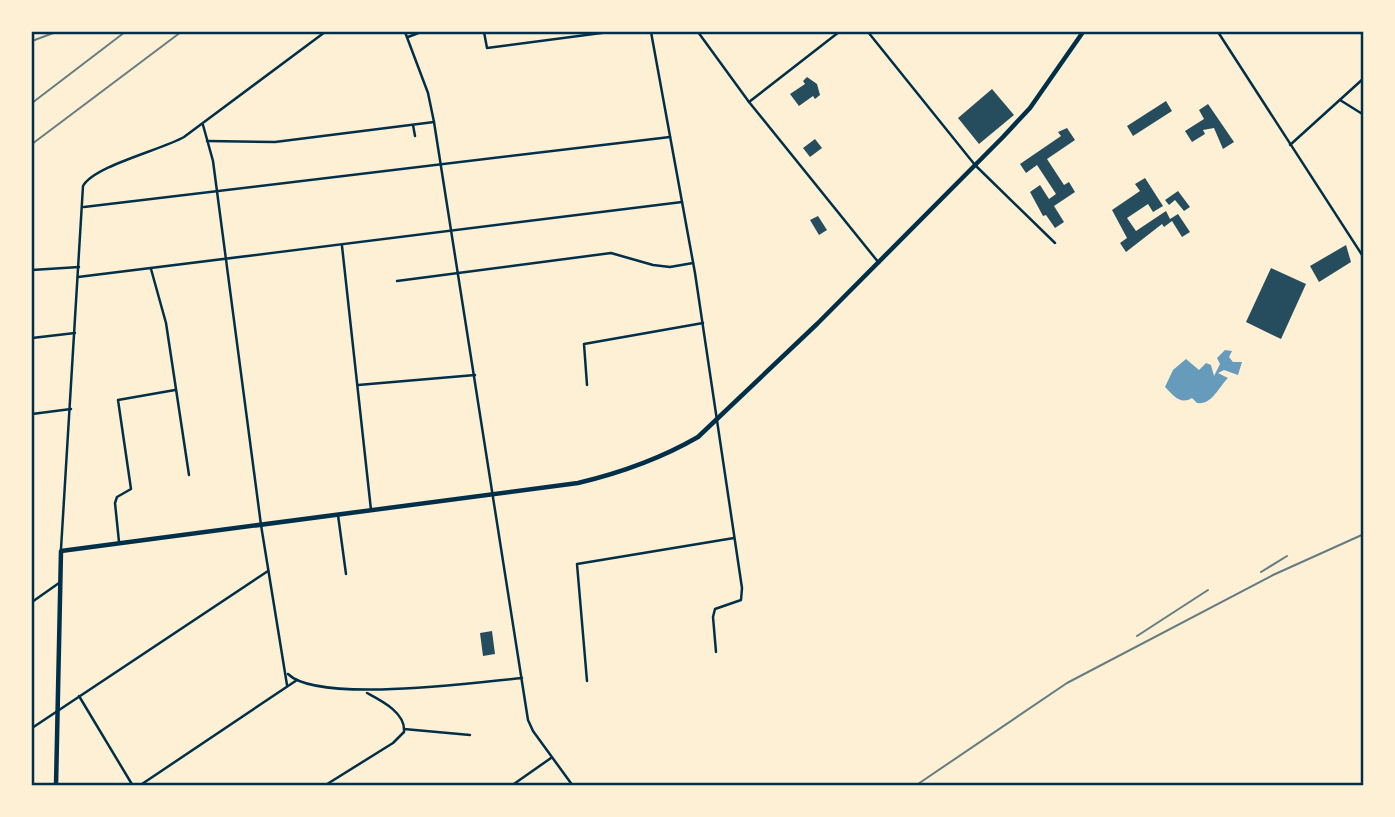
<svg xmlns="http://www.w3.org/2000/svg" width="1395" height="817" viewBox="0 0 1395 817" font-family="Spectral,serif">
<rect width="100%" height="100%" fill="#fdf0d5"/>
<path fill="#669bbc" d="M1225 350 1232 351 1229 357 1233 362H1242L1238 375 1224 370 1218 373 1228 378C1218 388 1212 405 1197 403L1192 398C1180 405 1174 396 1165 387L1173 370 1186 359 1199 370 1206 363 1211 365 1214 376 1220 364 1217 358Z"/>
<g fill="#264d5e">
<path d="M807 77 817 84 820 95 815 99 813 96 799 106 790 94 805 84 803 81Z"/>
<path d="M992 89 1014 115 979 144 958 118Z"/>
<path d="M1166 101 1172 111 1133 136 1127 126Z"/>
<path d="M1208 104 1234 142 1223 149 1214 128 1203 130 1205 134 1192 142 1185 131 1204 119 1199 110Z"/>
<path d="M1067 128 1075 140 1047 159 1064 185 1069 182 1075 192 1054 206 1064 222 1055 228 1046 215 1043 216 1030 192 1040 185 1049 199 1056 194 1037 165 1026 173 1020 164 1061 136 1058 132Z"/>
<path d="M815 139 822 148 810 157 803 148Z"/>
<path d="M1145 178 1163 206 1153 212 1148 204 1127 218 1136 231 1166 211 1170 219 1178 214 1190 232 1182 237 1172 221 1164 227 1162 224 1126 252 1120 243 1127 238 1112 210 1140 191 1135 184Z"/>
<path d="M1178 191 1190 207 1184 211 1175 200 1169 205 1165 200Z"/>
<path d="M818 216 827 230 819 235 810 220Z"/>
<path d="M1346 245 1351 262 1319 282 1310 266Z"/>
<path d="M1271 268 1306 284 1281 339 1246 322Z"/>
<path d="M492 631 495 654 483 656 480 633Z"/>
</g>
<g fill="none" stroke-linecap="round" stroke-linejoin="round">
<g stroke="#003049" stroke-width="2.5">
<path d="M405 32 428 93 434 122 528 720 533 731 573 786"/>
<path d="M484 32 487 48 609 32"/>
<path d="M651 32 695 273 742 588 741 600 715 609 713 617 716 652"/>
<path d="M698 32 749 102 879 263"/>
<path d="M868 32 975 165 1055 243"/>
<path d="M1218 32 1364 258"/>
<path d="M408 37 421 32"/>
<path d="M1340 100 1364 115"/>
<path d="M749 102 839 32"/>
<path d="M203 125 213 161 261 525 287 685"/>
<path d="M413 125 415 136"/>
<path d="M207 141 275 142 434 122"/>
<path d="M1290 145 1364 78"/>
<path d="M84 207 670 137"/>
<path d="M342 246 371 510"/>
<path d="M151 269 166 323 189 475"/>
<path d="M32 270 79 267"/>
<path d="M78 277 682 202"/>
<path d="M397 281 611 253 653 265 670 267 693 263"/>
<path d="M32 338 75 333"/>
<path d="M358 385 475 375"/>
<path d="M587 385 584 344 703 323"/>
<path d="M32 414 71 409"/>
<path d="M338 515 346 574"/>
<path d="M119 542 115 503 117 497 131 489 118 400 175 390"/>
<path d="M61 549 83 186C94 166 161 150 184 137L325 32"/>
<path d="M32 602 59 583"/>
<path d="M288 674C318 704 478 682 522 678"/>
<path d="M587 681 577 564 734 538"/>
<path d="M79 696 133 786"/>
<path d="M32 728 268 571"/>
<path d="M404 729 470 735"/>
<path d="M139 786 297 680"/>
<path d="M324 786 393 743 404 732C406 713 382 701 367 693"/>
<path d="M511 786 551 758"/>
</g>
<path stroke="#003049" stroke-width="4.5" d="M56 786 61 551 578 483C620 473 660 459 698 437L817 324 1003 137 1030 108 1083 32"/>
<g stroke="#657d81" stroke-width="2">
<path d="M32 41 56 32"/>
<path d="M32 103 125 32"/>
<path d="M32 144 181 32"/>
<path d="M1261 572 1287 556"/>
<path d="M1137 636 1208 590"/>
<path d="M915 786 1067 683 1273 575 1364 534"/>
</g>
</g>
<rect width="1395" height="817" fill="none" stroke="#fdf0d5" stroke-width="66"/>
<rect x="33" y="33" width="1329" height="751" fill="none" stroke="#003049" stroke-width="2.5"/>
</svg>
